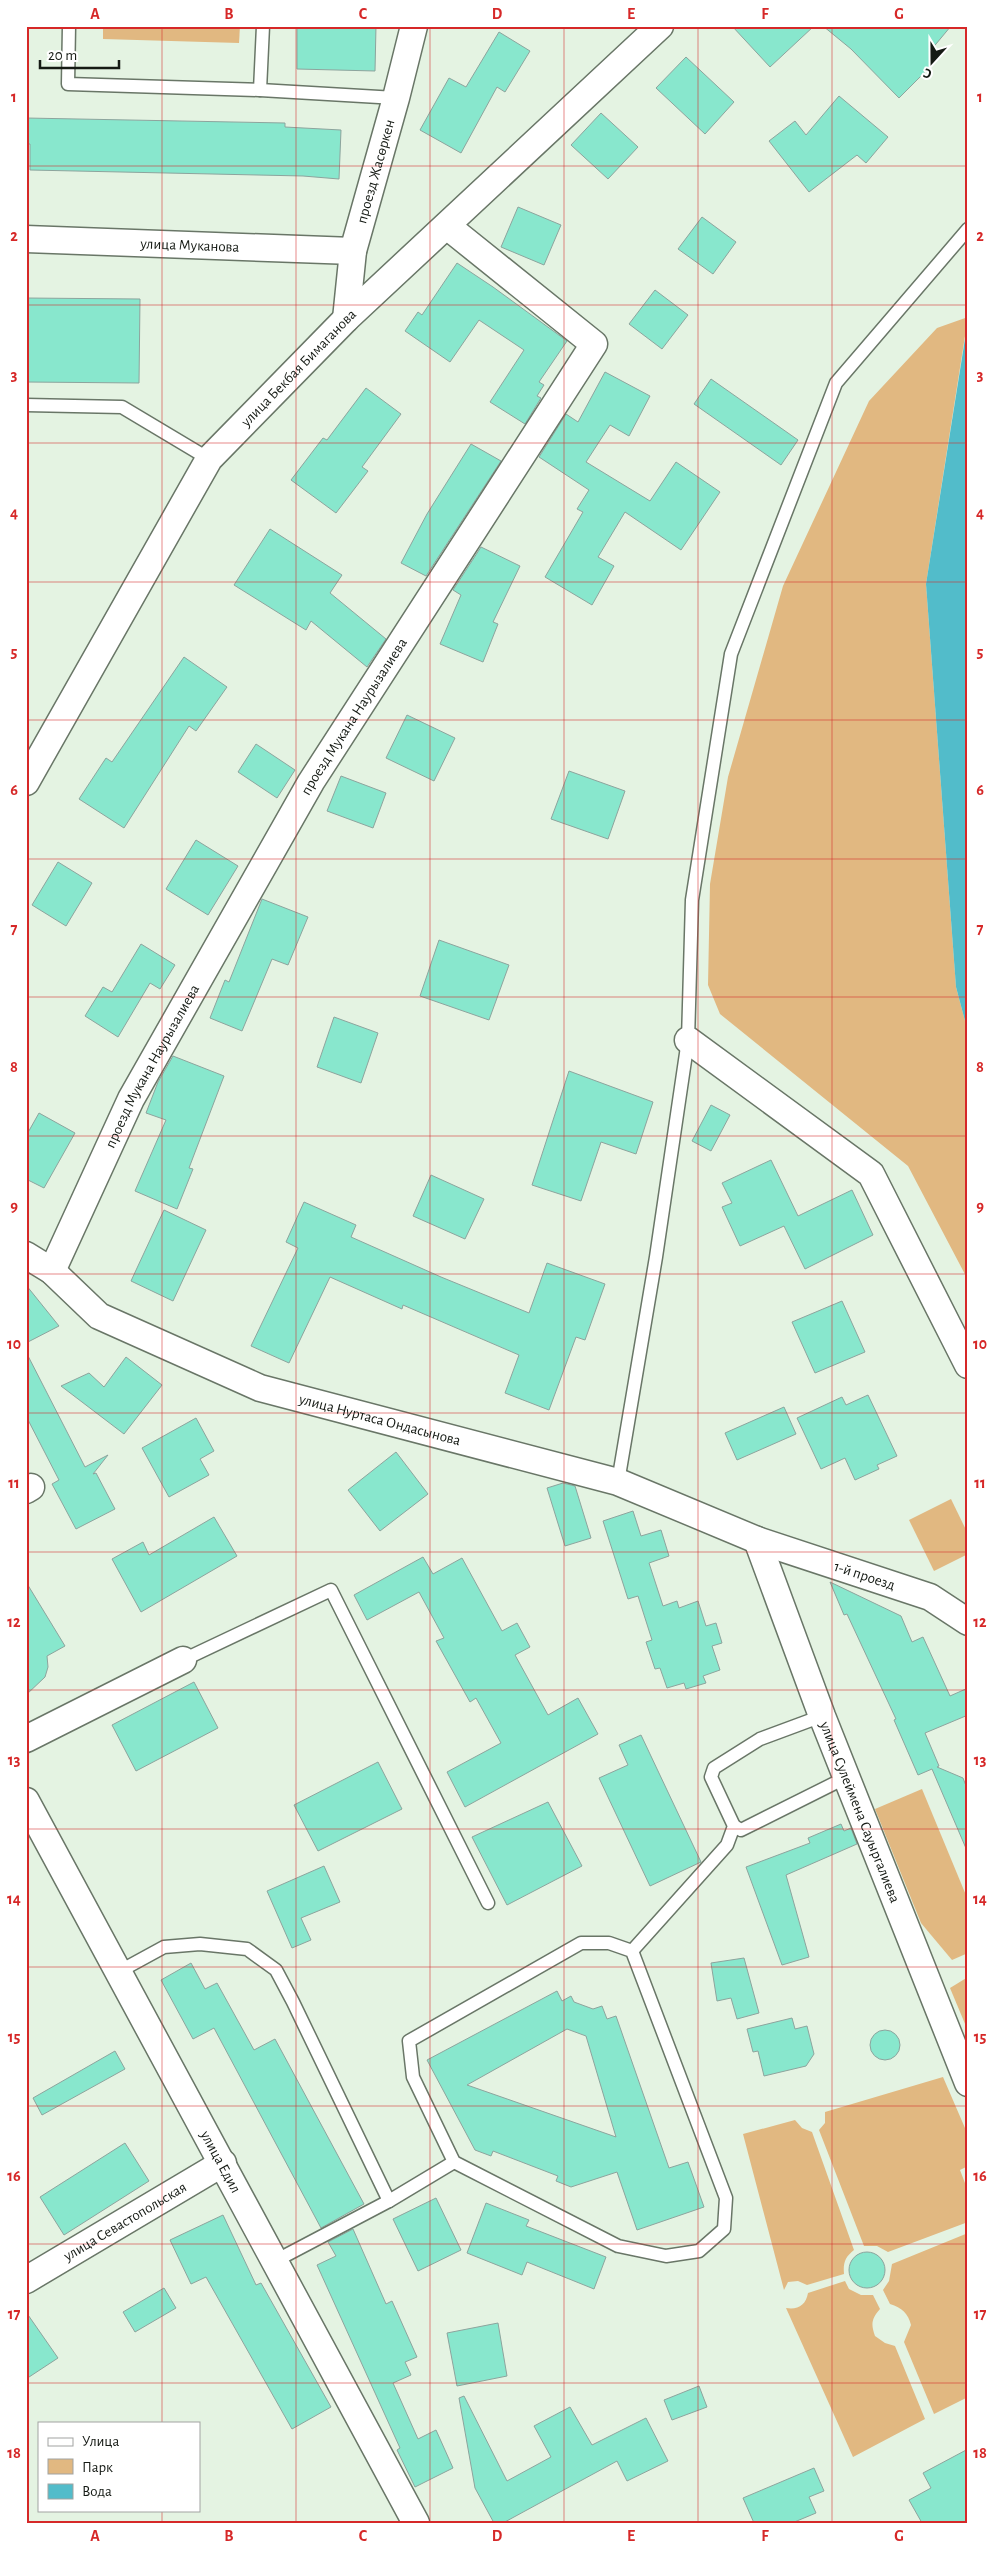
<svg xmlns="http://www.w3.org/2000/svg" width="994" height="2549" viewBox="0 0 994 2549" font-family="'Alegreya Sans',sans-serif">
<rect width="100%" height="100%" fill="#e4f3e2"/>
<g fill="#e1b881">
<path d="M103 26H240L239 43 103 39Z"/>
<path d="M968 317 926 584 956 987 968 1032V1280L908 1166 720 1014 708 985 710 884 728 777 783 586 869 401 937 328Z"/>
<path d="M951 1499 968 1534V1554L934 1571 909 1520Z"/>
<path d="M922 1789 968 1900V1953L952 1960 921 1923 875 1809Z"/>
<path d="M968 1977V2031L950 1988Z"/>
<path d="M943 2077 968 2135V2166L960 2170 968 2191V2222L888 2252 877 2246H864L819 2130 825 2123V2112Z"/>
<path d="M795 2120 802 2128 812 2132 854 2250C845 2257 843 2263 844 2274L807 2285 798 2281 788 2282 784 2290 743 2134Z"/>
<path d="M968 2233V2397L934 2414 904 2342 911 2325C908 2313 902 2308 890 2304L883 2290 889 2281 892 2264Z"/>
<path d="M845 2281 849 2289 861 2295H873L880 2309C871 2319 871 2325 875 2336L885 2343 895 2346 925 2419 853 2457 786 2308C798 2310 806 2305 808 2293Z"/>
</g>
<path fill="#52bcca" d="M968 320V1032L956 987 926 584Z"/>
<g fill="#88e7cd" stroke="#8da49d" fill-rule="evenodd">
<path d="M297 26H376L375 71 297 69Z"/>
<path d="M732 26H814L770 67Z"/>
<path d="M823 26H951L931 50 939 58 899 98 851 49Z"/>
<path d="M499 32 530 51 505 92 497 87 461 153 420 130 449 78 466 87Z"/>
<path d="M686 57 734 102 705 134 656 88Z"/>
<path d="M839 96 888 137 866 163 857 155 809 192 769 141 795 121 806 135Z"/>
<path d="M601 113 638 147 608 179 571 145Z"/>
<path d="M26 118 285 123V127L341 130 339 179 303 176 30 170V144H26Z"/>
<path d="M518 207 561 225 544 265 501 247Z"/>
<path d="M702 217 736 242 713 274 678 249Z"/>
<path d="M457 263 493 287 567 341 539 382 544 385 537 396 541 398 525 424 490 402 524 350 479 320 450 362 405 331 418 312 422 315Z"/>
<path d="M655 290 688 315 662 349 629 324Z"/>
<path d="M26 298 140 299 139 383 26 382Z"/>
<path d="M605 372 650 396 629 436 610 425 586 462 650 501 676 462 720 492 681 550 625 512 598 557 614 566 592 605 545 577 583 512 577 509 589 490 539 457 566 414 578 422Z"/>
<path d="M711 379 798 440 781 465 694 404Z"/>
<path d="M366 388 401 414 362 467 368 471 336 513 291 480 323 438 327 440Z"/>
<path d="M471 444 501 461 426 576 401 563 427 514Z"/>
<path d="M270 529 342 575 330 593 386 639 367 667 311 621 306 630 234 585Z"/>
<path d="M481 547 520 566 493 622 498 624 483 662 440 644 461 595 453 590Z"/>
<path d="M184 657 227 687 196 731 189 726 124 828 79 799 106 758 112 762Z"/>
<path d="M407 715 455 738 434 781 386 758Z"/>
<path d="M256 744 295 770 277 798 238 772Z"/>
<path d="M569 771 625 791 608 839 551 819Z"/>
<path d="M341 776 386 793 373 828 327 811Z"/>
<path d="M196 840 238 866 208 915 166 889Z"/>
<path d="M58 862 92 883 66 926 32 905Z"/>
<path d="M262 899 308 917 288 965 272 959 242 1031 210 1018 225 980 229 982Z"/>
<path d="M439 940 509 965 489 1020 420 996Z"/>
<path d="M141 944 175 965 160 989 150 983 118 1037 85 1016 103 987 112 992Z"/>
<path d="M334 1017 378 1033 361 1083 317 1067Z"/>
<path d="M173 1056 224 1076 189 1168 193 1169 177 1209 135 1191 166 1120 146 1113 158 1082Z"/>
<path d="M569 1071 653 1102 636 1154 601 1142 581 1201 532 1185Z"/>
<path d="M711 1105 730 1115 711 1151 692 1141Z"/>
<path d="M39 1113 75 1133 44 1188 26 1179V1136Z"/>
<path d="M771 1160 798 1216 852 1190 873 1235 805 1269 784 1226 740 1246 722 1207 732 1203 722 1183Z"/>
<path d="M431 1175 484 1199 465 1239 413 1216Z"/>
<path d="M304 1202 356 1225 351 1237 441 1277 529 1313 547 1263 605 1284 585 1340 576 1337 549 1410 505 1393 519 1355 403 1305 402 1309 330 1277 289 1363 251 1346 298 1248 286 1242Z"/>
<path d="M164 1210 206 1230 173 1301 131 1281Z"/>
<path d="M26 1285 59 1326 26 1343Z"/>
<path d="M842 1301 865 1352 815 1373 792 1322Z"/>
<path d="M26 1352 85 1467 108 1455 93 1474 96 1473 115 1509 76 1529 52 1484 59 1480 26 1416Z"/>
<path d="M126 1357 162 1385 124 1434 61 1386 89 1373 104 1387Z"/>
<path d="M868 1395 897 1456 877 1465 879 1469 855 1480 845 1458 821 1469 797 1418 842 1397 846 1405Z"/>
<path d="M784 1407 796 1434 737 1460 725 1433Z"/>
<path d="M196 1418 214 1451 200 1459 209 1475 169 1497 142 1448Z"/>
<path d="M396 1452 428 1494 380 1531 348 1490Z"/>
<path d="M563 1483 575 1486 591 1538 565 1546 547 1488Z"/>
<path d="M633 1511 641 1536 661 1530 669 1556 649 1563 663 1606 677 1601 679 1608 698 1601 706 1626 716 1623 722 1643 712 1646 720 1670 703 1676 706 1683 686 1689 684 1683 667 1688 660 1668 655 1669 646 1642 652 1640 638 1596 628 1599 603 1521Z"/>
<path d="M214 1517 237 1556 141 1612 112 1559 143 1542 149 1555Z"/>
<path d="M423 1557 433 1574 462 1558 502 1631 517 1623 530 1647 515 1655 548 1715 578 1698 598 1734 465 1807 447 1772 501 1743 476 1698 470 1702 436 1641 444 1638 419 1592 367 1620 354 1595Z"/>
<path d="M26 1582 65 1646 47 1656 48 1667 45 1677 26 1695Z"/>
<path d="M830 1582 901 1616 912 1642 923 1637 950 1696 968 1688V1715L925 1733 939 1766 937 1767 963 1778 968 1791V1853L932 1769 918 1775 894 1720 896 1719 847 1614 844 1615Z"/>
<path d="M194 1682 218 1728 136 1771 112 1725Z"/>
<path d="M641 1735 701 1862 650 1886 599 1778 628 1765 619 1745Z"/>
<path d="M378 1762 402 1809 318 1851 294 1805Z"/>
<path d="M548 1802 582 1866 507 1905 472 1837Z"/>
<path d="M841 1824 844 1831 851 1828 857 1844 786 1875 809 1957 782 1965 746 1867 810 1843 808 1838Z"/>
<path d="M324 1866 340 1902 301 1918 311 1940 292 1948 267 1891Z"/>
<path d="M744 1958 759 2013 737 2019 731 1998 717 2001 711 1963Z"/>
<path d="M191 1963 205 1989 217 1983 254 2050 275 2039 364 2204 321 2228 214 2028 193 2039 161 1980Z"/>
<path d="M557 1991 562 2001 571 1996 574 2002 593 2009 602 2006 607 2019 616 2016 669 2168 688 2162 704 2207 637 2230 617 2172 571 2187 556 2181 558 2176 493 2151 491 2156 475 2150 427 2060ZM567 2029 586 2036 616 2137 467 2085Z"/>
<path d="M792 2018 795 2029 807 2026 814 2054 806 2066 764 2076 758 2051 753 2052 747 2029Z"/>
<circle cx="885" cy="2045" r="15"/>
<path d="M115 2051 125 2069 42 2115 33 2098Z"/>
<path d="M125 2143 149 2181 64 2235 40 2197Z"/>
<path d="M436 2198 461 2250 418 2271 393 2219Z"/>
<path d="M486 2203 529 2220 526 2226 606 2257 594 2289 527 2262 522 2275 467 2253Z"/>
<path d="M223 2215 256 2285 261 2283 331 2407 292 2429 206 2277 191 2284 170 2240Z"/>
<path d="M353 2229 386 2304 392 2301 417 2357 405 2362 411 2375 393 2383 418 2439 436 2430 453 2468 415 2487 397 2450 400 2448 317 2265 336 2256 328 2242Z"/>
<circle cx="867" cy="2270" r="18"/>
<path d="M164 2288 176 2308 135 2332 123 2312Z"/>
<path d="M26 2312 58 2358 26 2379Z"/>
<path d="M498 2323 507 2376 457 2386 447 2333Z"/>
<path d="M699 2386 707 2407 672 2420 664 2400Z"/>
<path d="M464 2396 507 2481 551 2457 534 2426 570 2407 592 2445 646 2418 668 2461 627 2481 617 2461 503 2523H494L475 2488 459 2398Z"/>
<path d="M968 2449V2523H922L909 2500 931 2488 923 2473Z"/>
<path d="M814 2468 824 2491 809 2497 816 2513 792 2523H754L743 2498Z"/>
</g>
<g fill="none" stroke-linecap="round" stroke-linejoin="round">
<defs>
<g id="lane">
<path d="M69 26 68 84 260 90 396 98"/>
<path d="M260 90 263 26"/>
<path d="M26 405 122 407 209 459"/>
<path d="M618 1482 656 1257 688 1040 692 900 731 654 836 383 968 229"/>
<path d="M183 1660 331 1590 488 1903"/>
<path d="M734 1826 741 1830 847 1777"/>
<path d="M581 1943H609L632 1951 726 2198 724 2229 699 2251 666 2256 618 2246 454 2162 413 2077 409 2041Z"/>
<path d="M632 1951 727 1845 734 1826 711 1777 714 1768 760 1739 822 1716"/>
<path d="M120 1971 164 1947 200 1944 247 1949 276 1970 293 2002 389 2201 275 2261"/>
<path d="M389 2201 454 2162"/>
</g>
<g id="street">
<path id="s1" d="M26 239 353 251"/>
<path id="s2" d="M346 319 353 251 396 98 414 26"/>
<path id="s3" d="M26 782 209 459 346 319 660 26"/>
<path d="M688 1040 871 1174 968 1365"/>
<path id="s4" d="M26 1255 52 1271 99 1316 260 1388 618 1482 757 1540 930 1597 968 1622"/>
<path id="s5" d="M52 1271 131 1099 311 782 594 344 447 226"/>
<path d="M26 1490 31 1487"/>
<path id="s6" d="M757 1540 822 1716 968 2083"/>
<path d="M26 1739 183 1660"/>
<path id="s7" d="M26 1801 416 2523"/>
<path id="s8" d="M26 2280 223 2163"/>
</g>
</defs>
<use href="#lane" stroke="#697667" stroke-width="15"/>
<use href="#street" stroke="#697667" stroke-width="29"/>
<use href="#lane" stroke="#fff" stroke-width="12"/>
<use href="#street" stroke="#fff" stroke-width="26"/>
</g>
<path fill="none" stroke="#d62828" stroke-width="1" stroke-opacity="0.55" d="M162 26V2423M296 26V2523M430 26V2523M564 26V2523M698 26V2523M832 26V2523M26 166H968M26 305H968M26 443H968M26 582H968M26 720H968M26 859H968M26 997H968M26 1136H968M26 1274H968M26 1413H968M26 1552H968M26 1690H968M26 1829H968M26 1967H968M26 2106H968M26 2244H968M26 2383H968M162 2510V2523"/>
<g text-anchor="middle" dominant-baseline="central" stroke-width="4.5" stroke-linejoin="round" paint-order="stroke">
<g font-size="15" fill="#151a14" stroke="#fff">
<text stroke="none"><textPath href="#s2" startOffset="151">проезд Жасөркен</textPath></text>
<text stroke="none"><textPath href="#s1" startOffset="164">улица Муканова</textPath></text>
<text stroke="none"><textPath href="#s3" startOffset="499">улица Бекбая Бимаганова</textPath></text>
<text stroke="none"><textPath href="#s5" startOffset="632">проезд Мукана Наурызалиева</textPath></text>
<text stroke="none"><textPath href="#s5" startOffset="228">проезд Мукана Наурызалиева</textPath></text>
<text stroke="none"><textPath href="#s4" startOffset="396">улица Нуртаса Ондасынова</textPath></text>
<text stroke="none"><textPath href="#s4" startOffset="906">1-й проезд</textPath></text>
<text stroke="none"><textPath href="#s6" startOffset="291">улица Сулеймена Сауыргалиева</textPath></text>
<text stroke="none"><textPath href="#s7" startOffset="410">улица Едил</textPath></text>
<text stroke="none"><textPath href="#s8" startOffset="115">улица Севастопольская</textPath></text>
</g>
</g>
<rect width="994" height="2549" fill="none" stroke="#ffffff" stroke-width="55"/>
<rect x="38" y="2422" width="162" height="90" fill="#ffffff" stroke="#a1a3a1"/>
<rect x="48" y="2438" width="25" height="8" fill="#ffffff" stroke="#a1a3a1"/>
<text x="82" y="2446" font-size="15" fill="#151a14">Улица</text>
<rect x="48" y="2459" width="25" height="15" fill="#e1b881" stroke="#a1a3a1"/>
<text x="82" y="2472" font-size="15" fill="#151a14">Парк</text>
<rect x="48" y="2484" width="25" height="15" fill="#52bcca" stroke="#a1a3a1"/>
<text x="82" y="2496" font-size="15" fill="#151a14">Вода</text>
<g transform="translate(932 62) rotate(201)" stroke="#ffffff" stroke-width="4" paint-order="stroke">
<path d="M0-4L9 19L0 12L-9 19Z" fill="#151a14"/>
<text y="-8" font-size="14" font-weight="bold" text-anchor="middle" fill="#151a14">С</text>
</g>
<path d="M40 60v8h79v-8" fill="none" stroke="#151a14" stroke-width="2.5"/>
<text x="48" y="60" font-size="15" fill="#151a14" stroke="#ffffff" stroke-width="4" paint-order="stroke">20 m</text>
<rect x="28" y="28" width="938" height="2494" fill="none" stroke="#d62828" stroke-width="2"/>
<g font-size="16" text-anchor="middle" font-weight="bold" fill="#d62828">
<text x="95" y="19">A</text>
<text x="229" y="19">B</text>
<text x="363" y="19">C</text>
<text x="497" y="19">D</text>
<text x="631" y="19">E</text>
<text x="765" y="19">F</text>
<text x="899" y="19">G</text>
<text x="14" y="102">1</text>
<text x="980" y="102">1</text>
<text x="14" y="241">2</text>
<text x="980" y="241">2</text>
<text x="14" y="380">3</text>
<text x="980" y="380">3</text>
<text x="14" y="518">4</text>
<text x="980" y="518">4</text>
<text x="14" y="657">5</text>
<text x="980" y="657">5</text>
<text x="14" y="795">6</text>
<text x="980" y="795">6</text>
<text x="14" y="934">7</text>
<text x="980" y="934">7</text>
<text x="14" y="1072">8</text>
<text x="980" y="1072">8</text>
<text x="14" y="1211">9</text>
<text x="980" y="1211">9</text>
<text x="14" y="1349">10</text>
<text x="980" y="1349">10</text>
<text x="14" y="1488">11</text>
<text x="980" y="1488">11</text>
<text x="14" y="1627">12</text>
<text x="980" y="1627">12</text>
<text x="14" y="1765">13</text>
<text x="980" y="1765">13</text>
<text x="14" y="1904">14</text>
<text x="980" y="1904">14</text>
<text x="14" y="2042">15</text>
<text x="980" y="2042">15</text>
<text x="14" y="2181">16</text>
<text x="980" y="2181">16</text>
<text x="14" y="2319">17</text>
<text x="980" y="2319">17</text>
<text x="14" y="2458">18</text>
<text x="980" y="2458">18</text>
<text x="95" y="2541">A</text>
<text x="229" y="2541">B</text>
<text x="363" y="2541">C</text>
<text x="497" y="2541">D</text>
<text x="631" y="2541">E</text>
<text x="765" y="2541">F</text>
<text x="899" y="2541">G</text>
</g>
</svg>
